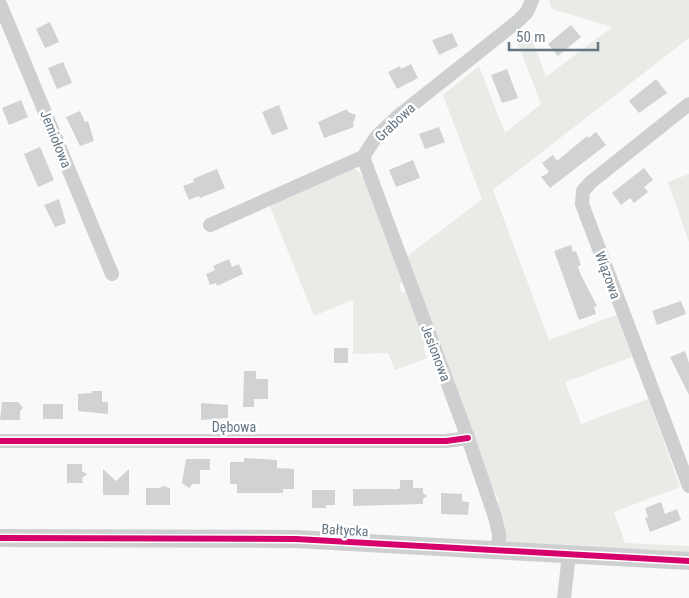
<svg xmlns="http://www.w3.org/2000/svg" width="689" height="598" viewBox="0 0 689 598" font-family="'Roboto Condensed',sans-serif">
<rect width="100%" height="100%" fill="#f9f9f9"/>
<g fill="#e8ebe6">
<path d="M549 0H689V38L493 190 549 340 616 315 632 357 565 382 581 424 648 399 680 487 614 512 625 543 689 546V554L508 544 505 541 497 505 499 500 495 492 491 490 422 304 424 300 421 291 418 290 405 258 482 199 443 95 479 66 505 133 541 104 516 38 528 28 546 77 612 27 552 9Z"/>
<path d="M351 167 357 170 365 180 404 280 399 286 402 292 409 293 427 341 423 347 427 358 395 370 388 353 353 354V300L314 316 268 202Z"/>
<path d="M689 174V242L668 182Z"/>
</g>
<g fill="#d0d2d3">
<path d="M50 22 59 42 45 48 36 29Z"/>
<path d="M571 25 581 37 558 56 548 44Z"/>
<path d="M452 33 458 46 439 55 432 40Z"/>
<path d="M63 62 72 83 57 89 48 68Z"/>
<path d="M411 64 418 78 397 89 388 72 400 66 401 69Z"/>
<path d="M507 69 518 98 502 103 491 75Z"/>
<path d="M656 79 667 93 639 113 629 101Z"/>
<path d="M21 100 28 117 9 125 2 108Z"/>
<path d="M279 105 288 129 272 135 262 112Z"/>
<path d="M347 109 348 112 356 115 353 124 354 127 324 138 318 122Z"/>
<path d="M80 111 85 122 88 121 94 141 80 146 66 117Z"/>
<path d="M439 127 445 142 425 149 419 134Z"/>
<path d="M596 132 606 145 550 188 541 177 549 172 542 163 553 155 557 161 587 136 588 138Z"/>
<path d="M40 147 54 180 38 187 24 154Z"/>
<path d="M413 160 420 178 396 187 389 170Z"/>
<path d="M644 168 653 180 644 187 648 192 634 203 630 198 621 205 612 193Z"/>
<path d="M217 169 225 188 200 198 199 196 189 200 183 186 194 182 193 179Z"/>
<path d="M59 199 66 223 55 227 44 205Z"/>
<path d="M571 245 573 252 576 251 581 265 578 266 580 273 597 306 594 307 596 314 579 320 554 251Z"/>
<path d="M229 259 232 267 239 264 243 274 217 286 216 283 210 285 206 274 215 270 213 266Z"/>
<path d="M681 301 686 314 657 325 652 311Z"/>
<rect x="334" y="348" width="14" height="15"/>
<path d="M685 351 689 363V395L670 357Z"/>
<path d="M244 371H256V379H268V399H254V407H243Z"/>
<path d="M92 391H102V402H108V414L78 411V394L92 393Z"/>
<path d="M2 402H18L23 408 20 411V420H0Z"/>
<path d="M201 403 228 405V418L201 420Z"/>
<rect x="43" y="404" width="20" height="15"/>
<path d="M244 458 277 460V468L294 469V489H283V493H237V484H230V462H244Z"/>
<path d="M186 459H210V470H200V484H193L189 488 182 483Z"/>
<path d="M67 464H82V471L87 474 82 478 83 483H67Z"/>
<path d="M103 469 116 481 129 469V495H103Z"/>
<path d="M400 480H413V488H423V493L427 496 423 499V504L353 506V489H398L400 488Z"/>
<path d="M163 486 170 488V505H146V488H160Z"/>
<path d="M312 490H335V505H326V508H312Z"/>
<path d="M441 493 462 494V501L469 502 468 515 441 514Z"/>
<path d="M661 502 665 514 677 509 681 520 650 532 645 518 648 517 645 508Z"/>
</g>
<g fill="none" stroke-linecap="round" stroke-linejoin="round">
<g stroke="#cecfd0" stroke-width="14">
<path d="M0 4 112 274"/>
<path d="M689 104 591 182 583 191 582 204 689 486"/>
<path d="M363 157 468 438 495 517 499 534 498 552"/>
<path d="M210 225 363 157 376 137 397 117 518 21 527 12 532 0"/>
<path d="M0 441H446L468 438"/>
<path d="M564 598 569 555"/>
</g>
<path stroke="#cecfd0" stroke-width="18" d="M0 538 296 539 689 561"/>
<defs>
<g id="cycleway">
<path d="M0 441H446L468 438"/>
<path d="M0 538 296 539 689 561"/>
</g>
</defs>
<use href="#cycleway" stroke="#fff" stroke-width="9"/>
<use href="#cycleway" stroke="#d6006c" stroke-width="6"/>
</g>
<g text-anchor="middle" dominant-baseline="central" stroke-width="5" stroke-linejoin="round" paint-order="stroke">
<g font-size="14" fill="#657683" stroke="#fff">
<text transform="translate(395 122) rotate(-43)">Grabowa</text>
<text transform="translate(56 139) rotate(68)">Jemiołowa</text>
<text transform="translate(608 275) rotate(70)">Wiązowa</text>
<text transform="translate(436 353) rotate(69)">Jesionowa</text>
<text x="234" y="427">Dębowa</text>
<text transform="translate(345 530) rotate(3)">Bałtycka</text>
</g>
</g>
<path d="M509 42v8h89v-8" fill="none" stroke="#657683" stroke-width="2.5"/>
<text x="516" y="42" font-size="15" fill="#657683" stroke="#ffffff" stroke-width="4" paint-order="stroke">50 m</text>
</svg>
